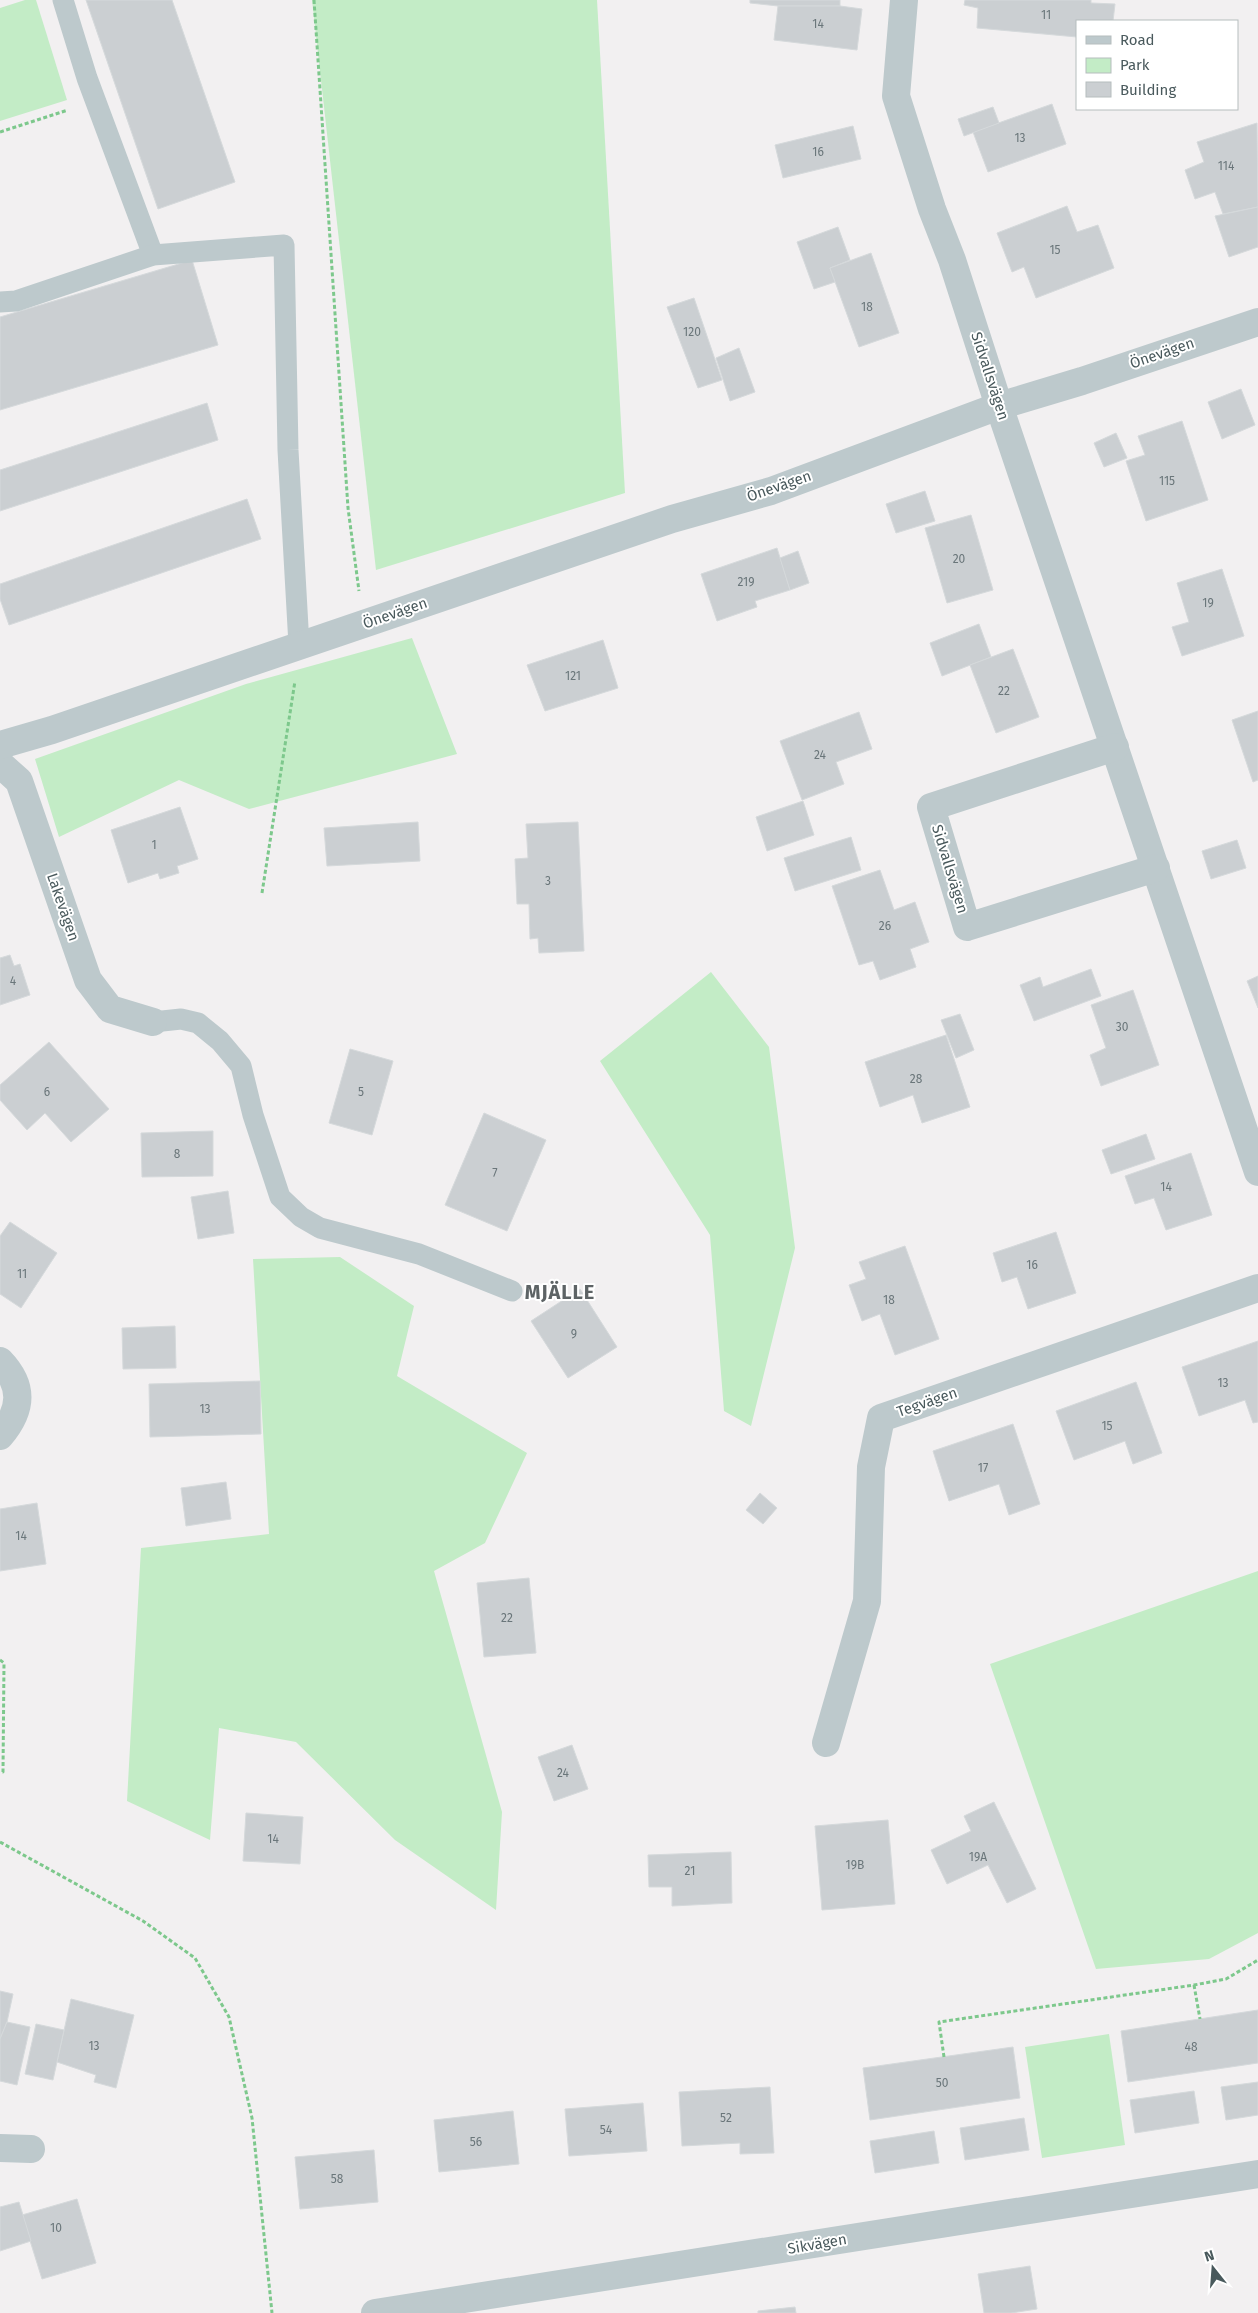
<svg xmlns="http://www.w3.org/2000/svg" width="1258" height="2313" viewBox="0 0 1258 2313" font-family="'Fira Sans',sans-serif">
<rect width="100%" height="100%" fill="#f2f0f1"/>
<g fill="#c3ecc6">
<path d="M25 0H36L67 100 0 121V8Z"/>
<path d="M312 0H597L625 493 376 570Z"/>
<path d="M412 638 457 754 249 809 179 780 59 837 35 759 246 684Z"/>
<path d="M711 972 769 1047 795 1248 751 1426 724 1411 710 1235 600 1061Z"/>
<path d="M340 1257 414 1306 397 1376 527 1453 485 1543 434 1571 502 1812 496 1910 395 1840 296 1742 219 1728 210 1840 127 1801 141 1548 269 1534 253 1259Z"/>
<path d="M1258 1571V1933L1209 1959 1096 1969 990 1664Z"/>
<path d="M1109 2034 1125 2145 1042 2158 1025 2047Z"/>
</g>
<g fill="#cbcfd2" stroke="#d5d9db">
<path d="M86 0H172L235 182 158 209Z"/>
<path d="M750 0H840V6H778L750 3Z"/>
<path d="M965 0H1091V3L1115 4 1113 21H1077V37L977 28 978 8 964 5Z"/>
<path d="M778 6H840L862 9 857 50 774 40Z"/>
<path d="M1052 104 1066 144 988 172 973 132Z"/>
<path d="M993 107 999 123 964 136 958 119Z"/>
<path d="M1257 123 1258 207 1223 214 1215 192 1195 199 1185 170 1204 162 1197 142Z"/>
<path d="M853 126 861 159 783 178 775 145Z"/>
<path d="M1067 206 1077 232 1098 225 1114 268 1036 298 1024 267 1012 272 997 233Z"/>
<path d="M1258 207V247L1229 257 1215 216Z"/>
<path d="M838 227 850 260 830 268 835 282 814 289 797 242Z"/>
<path d="M871 253 899 333 859 347 830 268Z"/>
<path d="M192 260 218 345 0 410V317Z"/>
<path d="M694 298 722 380 698 388 667 307Z"/>
<path d="M739 348 755 392 730 401 716 358Z"/>
<path d="M1241 389 1255 425 1222 439 1208 402Z"/>
<path d="M207 403 218 440 0 511V470Z"/>
<path d="M1182 421 1208 500 1146 521 1126 461 1145 455 1138 436Z"/>
<path d="M1116 433 1127 458 1104 467 1094 443Z"/>
<path d="M925 491 935 521 896 533 886 504Z"/>
<path d="M247 499 261 539 9 625 0 599V584Z"/>
<path d="M971 515 993 590 947 603 925 528Z"/>
<path d="M777 548 790 590 755 601 757 607 717 621 701 574Z"/>
<path d="M798 551 809 583 790 590 780 558Z"/>
<path d="M1222 569 1244 636 1182 656 1172 627 1189 622 1177 583Z"/>
<path d="M979 624 991 657 942 676 930 643Z"/>
<path d="M603 640 618 688 545 711 527 665Z"/>
<path d="M1013 649 1039 717 996 733 970 665Z"/>
<path d="M1258 711V780L1253 782 1232 720Z"/>
<path d="M859 712 872 749 836 762 844 784 802 800 780 741Z"/>
<path d="M803 801 814 835 767 851 756 817Z"/>
<path d="M180 807 198 859 177 866 179 873 160 879 158 873 128 883 111 830Z"/>
<path d="M418 822 420 861 327 866 324 828Z"/>
<path d="M578 822 584 951 539 953 538 938 530 939 529 904H517L515 859 528 858 526 824Z"/>
<path d="M851 837 861 870 795 891 784 858Z"/>
<path d="M1237 840 1246 868 1211 879 1202 851Z"/>
<path d="M880 870 894 910 915 902 929 942 910 949 916 967 880 980 873 961 859 965 832 886Z"/>
<path d="M10 955 14 966 20 964 30 995 0 1005V958Z"/>
<path d="M1091 969 1101 996 1034 1021 1020 985 1040 977 1043 987Z"/>
<path d="M1258 976V1008L1247 981Z"/>
<path d="M1133 990 1159 1065 1101 1086 1090 1055 1106 1048 1091 1005Z"/>
<path d="M960 1014 974 1050 956 1058 941 1020Z"/>
<path d="M946 1035 970 1107 922 1123 913 1095 880 1107 865 1062Z"/>
<path d="M49 1042 109 1109 71 1142 45 1113 27 1130 0 1100V1085Z"/>
<path d="M350 1049 393 1061 372 1135 329 1123Z"/>
<path d="M484 1113 546 1140 507 1231 445 1205Z"/>
<path d="M213 1131V1176L142 1177 141 1133Z"/>
<path d="M1146 1134 1155 1159 1111 1174 1102 1150Z"/>
<path d="M1191 1153 1212 1215 1166 1230 1154 1198 1135 1204 1125 1176Z"/>
<path d="M228 1191 234 1233 198 1239 191 1197Z"/>
<path d="M10 1222 57 1253 21 1308 0 1294V1236Z"/>
<path d="M1056 1232 1076 1293 1028 1309 1017 1277 1002 1282 993 1253Z"/>
<path d="M905 1246 939 1339 895 1355 880 1314 862 1321 849 1285 866 1279 859 1262Z"/>
<path d="M580 1289 617 1347 568 1378 531 1321Z"/>
<path d="M175 1326 176 1368 123 1369 122 1328Z"/>
<path d="M1258 1341V1422L1253 1423 1245 1400 1199 1416 1182 1367Z"/>
<path d="M260 1381 261 1434 150 1437 149 1384Z"/>
<path d="M1136 1382 1162 1453 1133 1464 1125 1441 1074 1460 1056 1411Z"/>
<path d="M1013 1424 1040 1504 1009 1515 999 1484 949 1501 933 1451Z"/>
<path d="M226 1482 231 1519 186 1526 181 1488Z"/>
<path d="M760 1493 777 1508 763 1524 746 1510Z"/>
<path d="M37 1503 46 1564 0 1571V1509Z"/>
<path d="M529 1578 536 1653 484 1657 477 1583Z"/>
<path d="M572 1745 588 1789 554 1801 538 1757Z"/>
<path d="M994 1802 1036 1889 1007 1903 988 1865 947 1884 931 1850 971 1831 964 1816Z"/>
<path d="M246 1813 303 1817 300 1864 243 1861Z"/>
<path d="M888 1820 895 1904 822 1910 815 1826Z"/>
<path d="M731 1852 732 1903 672 1906V1887H649L648 1855Z"/>
<path d="M0 1991 13 1994 7 2022 0 2039Z"/>
<path d="M71 1999 134 2015 116 2088 94 2082 96 2075 57 2062Z"/>
<path d="M1258 2010V2063L1128 2082 1121 2031Z"/>
<path d="M7 2022 30 2027 17 2085 0 2081V2039Z"/>
<path d="M36 2024 64 2030 53 2080 25 2074Z"/>
<path d="M1013 2047 1020 2098 870 2120 863 2068Z"/>
<path d="M1258 2082V2115L1226 2120 1221 2087Z"/>
<path d="M770 2087 774 2153 740 2154V2143L682 2146 679 2092Z"/>
<path d="M1194 2091 1199 2123 1135 2133 1130 2100Z"/>
<path d="M643 2103 647 2151 569 2156 565 2109Z"/>
<path d="M513 2111 519 2164 439 2172 434 2120Z"/>
<path d="M1024 2118 1029 2150 965 2160 960 2128Z"/>
<path d="M934 2131 939 2163 875 2173 870 2141Z"/>
<path d="M374 2150 378 2202 300 2209 295 2157Z"/>
<path d="M77 2199 96 2263 42 2279 22 2215Z"/>
<path d="M19 2202 31 2241 0 2251V2207Z"/>
<path d="M1030 2266 1037 2309 1011 2313H984L978 2274Z"/>
<path d="M795 2307 796 2313H758V2311Z"/>
</g>
<g fill="none" stroke-linecap="round" stroke-linejoin="round">
<g stroke="#7dc88c" stroke-width="3" stroke-dasharray="4 2.5" stroke-linecap="butt">
<path d="M314 0 348 508 359 591"/>
<path d="M0 132 68 110"/>
<path d="M262 893 295 681"/>
<path d="M0 1660 4 1663 3 1772H0"/>
<path d="M0 1842 143 1921 195 1958 229 2017 252 2118 272 2313"/>
<path d="M1194 1985 1200 2019"/>
<path d="M944 2057 939 2022 1194 1985 1226 1979 1258 1960"/>
</g>
<g stroke="#bdc9cc" stroke-width="21">
<path d="M63 0 87 78 153 255"/>
<path d="M0 302 16 301 153 255 284 245 288 450 299 645"/>
<path d="M153 1022 181 1019 198 1023 220 1041 241 1066 253 1115 280 1197 301 1217 320 1228 419 1254 512 1291"/>
</g>
<g stroke="#bdc9cc" stroke-width="28">
<path d="M904 0 896 96 932 209 952 260 999 406 1258 1172"/>
<path d="M1115 747 931 807 967 927 1156 868"/>
<path d="M0 764 19 781 88 980 110 1009 153 1022"/>
<path d="M0 1361C24 1386 22 1410 0 1436"/>
<path d="M826 1743 867 1601 871 1467 881 1418 1258 1288"/>
<path d="M0 2148 31 2149"/>
<path d="M375 2313 1258 2174"/>
</g>
<path stroke="#bdc9cc" stroke-width="28" d="M0 745 52 730 672 519 771 491 999 406 1082 381 1258 322"/>
</g>
<g text-anchor="middle" dominant-baseline="central" stroke-width="4" stroke-linejoin="round" paint-order="stroke">
<g font-size="12" fill="#6a767a">
<text x="1046" y="15">11</text>
<text x="818" y="24">14</text>
<text x="1020" y="138">13</text>
<text x="818" y="152">16</text>
<text x="1226" y="166">114</text>
<text x="1055" y="250">15</text>
<text x="867" y="307">18</text>
<text x="692" y="332">120</text>
<text x="1167" y="481">115</text>
<text x="959" y="559">20</text>
<text x="746" y="582">219</text>
<text x="1208" y="603">19</text>
<text x="573" y="676">121</text>
<text x="1004" y="691">22</text>
<text x="820" y="755">24</text>
<text x="154" y="845">1</text>
<text x="548" y="881">3</text>
<text x="885" y="926">26</text>
<text x="13" y="981">4</text>
<text x="1122" y="1027">30</text>
<text x="916" y="1079">28</text>
<text x="47" y="1092">6</text>
<text x="361" y="1092">5</text>
<text x="177" y="1154">8</text>
<text x="495" y="1173">7</text>
<text x="1166" y="1187">14</text>
<text x="1032" y="1265">16</text>
<text x="22" y="1274">11</text>
<text x="889" y="1300">18</text>
<text x="574" y="1334">9</text>
<text x="1223" y="1383">13</text>
<text x="205" y="1409">13</text>
<text x="1107" y="1426">15</text>
<text x="983" y="1468">17</text>
<text x="21" y="1536">14</text>
<text x="507" y="1618">22</text>
<text x="563" y="1773">24</text>
<text x="273" y="1839">14</text>
<text x="978" y="1857">19A</text>
<text x="855" y="1865">19B</text>
<text x="690" y="1871">21</text>
<text x="94" y="2046">13</text>
<text x="1191" y="2047">48</text>
<text x="942" y="2083">50</text>
<text x="726" y="2118">52</text>
<text x="606" y="2130">54</text>
<text x="476" y="2142">56</text>
<text x="337" y="2179">58</text>
<text x="56" y="2228">10</text>
</g>
<g font-size="15" fill="#49595c" stroke="#fff">
<text transform="translate(1162 353) rotate(-19)">Önevägen</text>
<text transform="translate(990 376) rotate(72)">Sidvallsvägen</text>
<text transform="translate(779 486) rotate(-19)">Önevägen</text>
<text transform="translate(395 613) rotate(-19)">Önevägen</text>
<text transform="translate(950 869) rotate(73)">Sidvallsvägen</text>
<text transform="translate(63 907) rotate(71)">Lakevägen</text>
<text transform="translate(927 1402) rotate(-19)">Tegvägen</text>
<text transform="translate(817 2244) rotate(-10)">Sikvägen</text>
</g>
<g font-size="20" font-weight="bold" letter-spacing="1" fill="#5d6365" stroke="#fff">
<text x="560" y="1292">MJÄLLE</text>
</g>
</g>
<rect x="1076" y="20" width="162" height="90" fill="#ffffff" stroke="#b6bdbe"/>
<rect x="1086" y="36" width="25" height="8" fill="#bdc9cc" stroke="#b6bdbe"/>
<text x="1120" y="45" font-size="15" fill="#49595c">Road</text>
<rect x="1086" y="58" width="25" height="15" fill="#c3ecc6" stroke="#b6bdbe"/>
<text x="1120" y="70" font-size="15" fill="#49595c">Park</text>
<rect x="1086" y="82" width="25" height="15" fill="#cbcfd2" stroke="#b6bdbe"/>
<text x="1120" y="95" font-size="15" fill="#49595c">Building</text>
<g transform="translate(1213 2268) rotate(343)" stroke="#ffffff" stroke-width="4" paint-order="stroke">
<path d="M0-4L9 19L0 12L-9 19Z" fill="#49595c"/>
<text y="-8" font-size="14" font-weight="bold" text-anchor="middle" fill="#49595c">N</text>
</g>
</svg>
